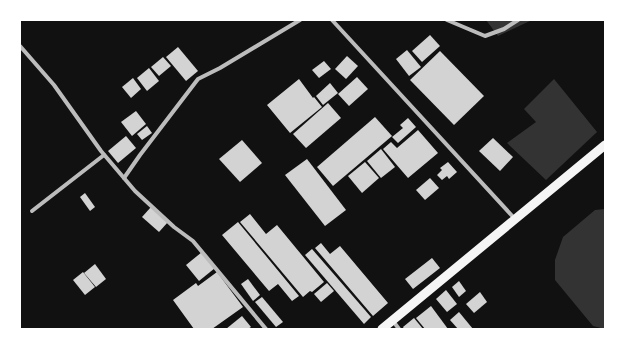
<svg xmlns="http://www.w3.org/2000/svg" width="625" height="349" viewBox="0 0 625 349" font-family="Mulish,sans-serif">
<rect width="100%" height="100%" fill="#111"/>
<g fill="#333">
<path d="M486 20H532L498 36Z"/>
<path d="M554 79 597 132 546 180 507 143 536 122 524 109Z"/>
<path d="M605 209V329L593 326 555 280V260L563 237 595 210Z"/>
</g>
<g fill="#d3d3d3">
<path d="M430 35 440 46 422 62 412 51Z"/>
<path d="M178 47 198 71 186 81 166 57Z"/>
<path d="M407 50 421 67 409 76 396 59Z"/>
<path d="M440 51 484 96 454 125 410 80Z"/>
<path d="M347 56 358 66 346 79 335 69Z"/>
<path d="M163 57 171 66 159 76 151 67Z"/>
<path d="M324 61 331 69 319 78 312 70Z"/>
<path d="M149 68 159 81 147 91 137 78Z"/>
<path d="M357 77 368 89 349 106 338 94Z"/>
<path d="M133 78 141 89 131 98 122 87Z"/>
<path d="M299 79 313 98 314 97 322 107 290 133 267 105Z"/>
<path d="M330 83 338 93 323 105 316 96Z"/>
<path d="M328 103 341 118 306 148 293 134Z"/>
<path d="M136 111 146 124 132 136 121 122Z"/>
<path d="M375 117 392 136 333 186 317 167Z"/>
<path d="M408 118 416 127 398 143 392 137 403 128 400 125Z"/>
<path d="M147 126 152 133 142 140 137 134Z"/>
<path d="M418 130 438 153 408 178 383 149 391 142 397 148Z"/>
<path d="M126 136 136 148 118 163 108 151Z"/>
<path d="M493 138 513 157 500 171 479 151Z"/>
<path d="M242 140 262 163 240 182 219 159Z"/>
<path d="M381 149 395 167 381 178 367 161Z"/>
<path d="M307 159 346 210 325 226 285 175Z"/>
<path d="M365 162 379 178 362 193 348 176Z"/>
<path d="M448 162 457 172 449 179 447 176 442 180 437 175 442 170 440 168Z"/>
<path d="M430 178 439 188 425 200 416 190Z"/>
<path d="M85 193 95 207 90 211 80 197Z"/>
<path d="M151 207 168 222 159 232 142 217Z"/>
<path d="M250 214 266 234 277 225 324 282 312 292 310 291 303 297 240 222Z"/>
<path d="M238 222 299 296 292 301 278 284 269 291 222 235Z"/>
<path d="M321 243 330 254 340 246 388 303 373 316 315 248Z"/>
<path d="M312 249 371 317 364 324 305 255Z"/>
<path d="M202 252 215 268 199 281 186 265Z"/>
<path d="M432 258 440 268 413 289 405 279Z"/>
<path d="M95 264 106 279 96 287 84 273Z"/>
<path d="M83 272 95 287 85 295 73 280Z"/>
<path d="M217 272 243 307 212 329H194L173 300 196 283 198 286Z"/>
<path d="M248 279 260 295 253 301 241 284Z"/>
<path d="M459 281 466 291 459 297 452 287Z"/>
<path d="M327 283 334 291 321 302 314 294Z"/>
<path d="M446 290 457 304 447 312 436 299Z"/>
<path d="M480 292 487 302 474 313 466 304Z"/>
<path d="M262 297 283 322 276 327 255 302Z"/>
<path d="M431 306 448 329H425L416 318Z"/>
<path d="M459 312 473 329H458L450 320Z"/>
<path d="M242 316 251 327 248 329H226Z"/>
<path d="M414 318 423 329H404L403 327Z"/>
</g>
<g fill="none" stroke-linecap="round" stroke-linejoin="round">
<g stroke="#bcbcbc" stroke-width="4">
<path d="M332 20 515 219"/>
<path d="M447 20 485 36 504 29 518 20"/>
<path d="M20 46 54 85 101 151 135 191 174 227 193 241 266 329"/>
<path d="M124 178 140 155 198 79 220 68 300 20"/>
<path d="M32 211 104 155"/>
<path d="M393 321 399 329"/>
</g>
<path stroke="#f5f5f5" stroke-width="9" d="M382 329 605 145"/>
</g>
<rect width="625" height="349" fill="none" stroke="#ffffff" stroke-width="42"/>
</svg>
